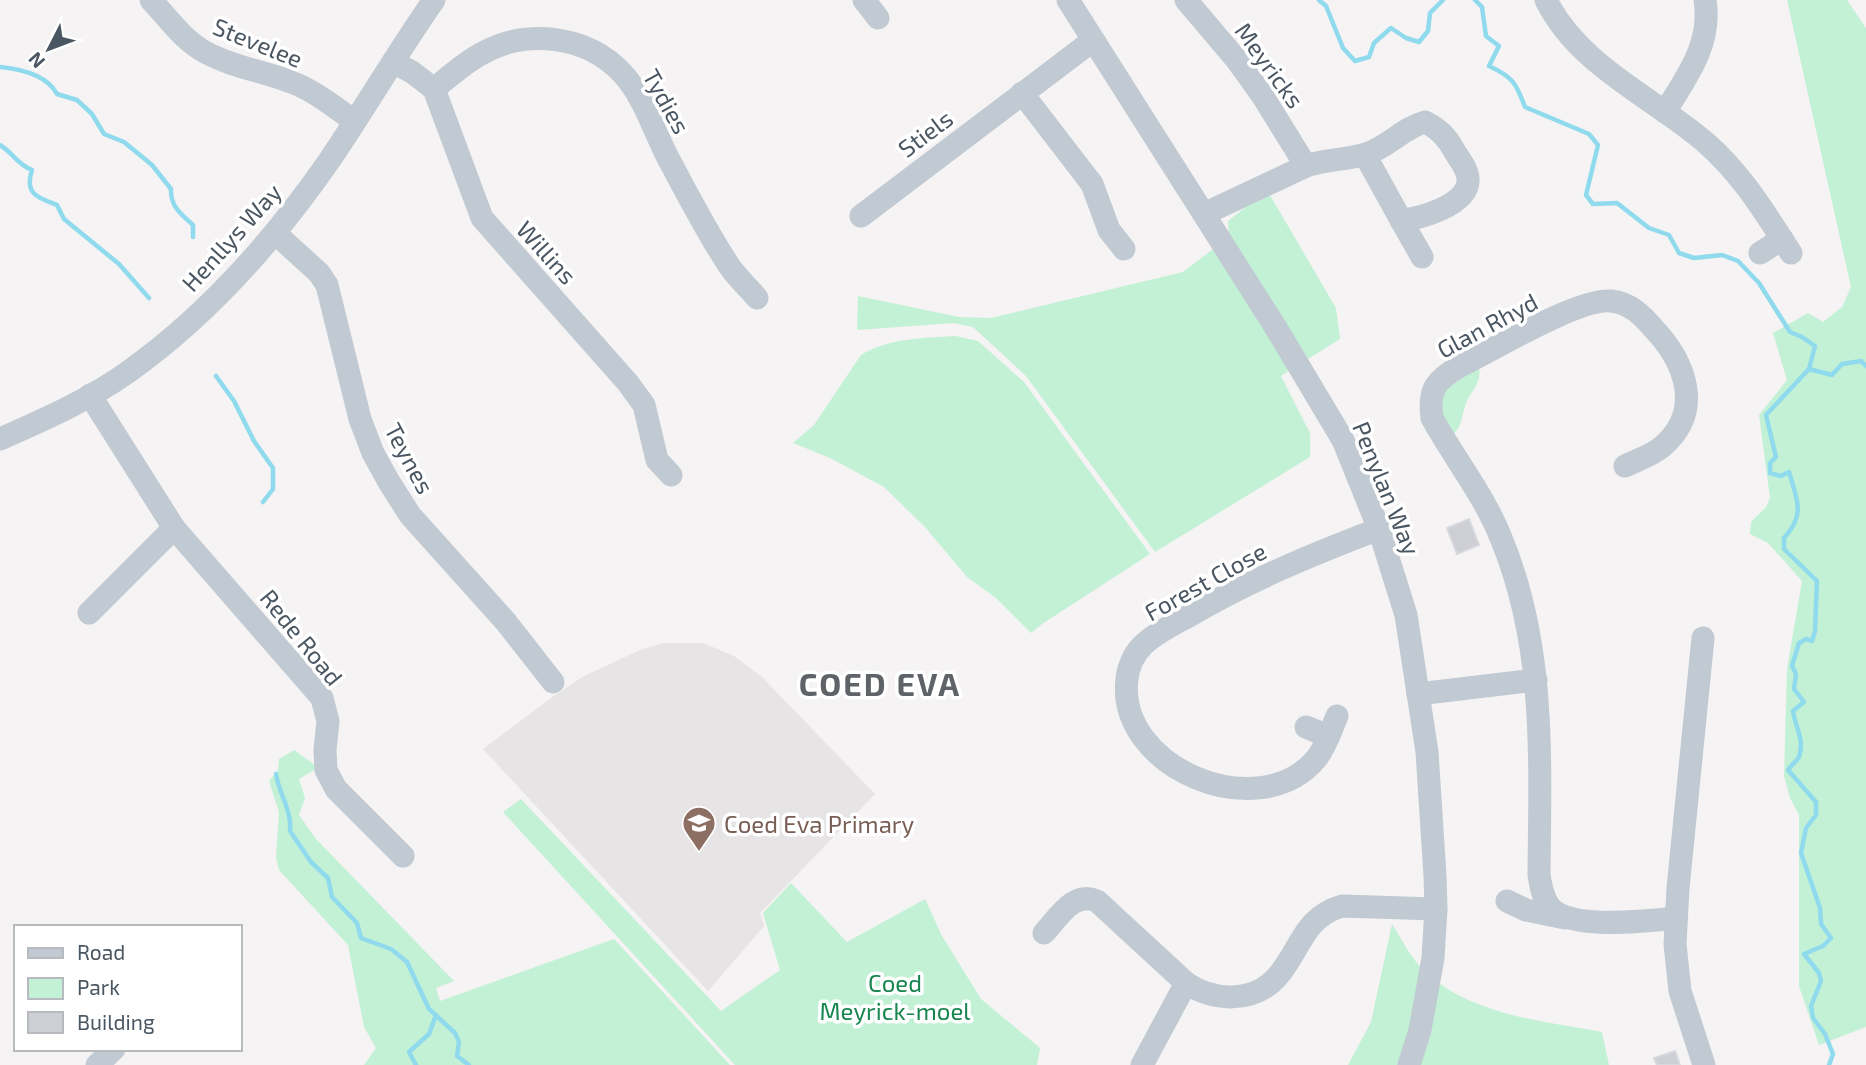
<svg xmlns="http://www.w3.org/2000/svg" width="1866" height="1065" viewBox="0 0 1866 1065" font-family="'Exo 2',sans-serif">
<rect width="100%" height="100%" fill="#f5f3f3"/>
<path fill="#e6e4e5" d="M663 643H703L734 656 762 677 875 794 760 913 764 926 708 991 483 749 551 698 584 676 640 650Z"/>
<g fill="#c3f1d5">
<path d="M1787 0H1847L1866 28V1027L1819 1045 1799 986V815L1790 798 1784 776 1787 669 1802 581 1768 543 1750 534 1751 522 1766 507 1770 498 1759 415 1787 380 1773 333 1808 313 1823 322 1842 307 1851 287Z"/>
<path d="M1267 190 1336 308 1340 339 1281 376 1310 433V457L1155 552 1026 376 973 327 954 323 857 330 858 296 959 317 991 318 1183 272 1229 237 1228 221Z"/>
<path d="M956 336 978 341 1024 382 1150 554 1042 624 1031 633 996 598 967 577 925 527 884 487 830 458 793 443 814 425 861 355C888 338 925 338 956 336Z"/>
<path d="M1479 368C1482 385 1469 392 1465 406 1461 419 1462 427 1451 437L1435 404 1443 385Z"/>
<path d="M294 750 315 765 316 769 299 779 305 798 299 815 316 839 454 981 436 988 440 1001 614 939 730 1065H364L376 1048 364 1027 348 945 279 870 276 858 279 812 269 781 278 770 279 759Z"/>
<path d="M521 799 721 1011 780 970 763 913 791 883 847 942 925 899 942 936 981 999 1040 1048 1037 1065H735L503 812Z"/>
<path d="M1392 924C1402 940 1412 960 1426 973 1474 1015 1541 1021 1602 1032L1609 1065H1348L1371 1022Z"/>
</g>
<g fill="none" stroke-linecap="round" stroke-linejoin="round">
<g stroke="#90daee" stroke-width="4.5">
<path d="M1319 0 1326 6 1343 48 1355 61 1369 57 1374 43 1391 28 1406 38 1419 42 1428 31 1430 13 1443 0"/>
<path d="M1475 0 1482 7 1486 36 1499 46 1489 66C1513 77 1516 83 1525 107L1589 134 1598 145 1586 195 1593 204 1617 203 1649 228 1669 235 1679 253 1694 258 1722 255 1738 261 1759 283 1790 332 1802 337 1815 346 1809 369 1832 375 1842 364 1861 361 1866 366"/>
<path d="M0 67C20 69 47 75 57 94L77 100 92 114 104 134 124 142 152 165 171 189C170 206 181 214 193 225V237"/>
<path d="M0 145C13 153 17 164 32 170 24 194 38 198 57 205L64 219 119 264 149 298"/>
<path d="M1809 369 1766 415 1776 457 1770 463V473L1781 476 1789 472C1797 500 1806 514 1784 538V549L1817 581 1815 631 1812 641 1806 639 1799 643 1792 666 1796 674 1794 689 1804 702 1793 711C1795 727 1805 739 1799 757 1797 761 1791 765 1788 770L1816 802V815L1806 828 1801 853 1820 908 1821 924 1831 938 1823 946 1804 954 1819 973 1821 981 1811 1006 1813 1018 1825 1034 1833 1054 1829 1065"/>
<path d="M216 376 234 401 254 441 273 468V489L263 502"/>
<path d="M276 774C279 794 292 810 290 831L311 862 328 878 332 897 357 923 361 938 391 949 407 962 429 1009 455 1033 459 1042 457 1056 469 1065"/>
<path d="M416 1065 409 1052 429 1034 436 1015"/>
</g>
</g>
<g fill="#cdcfd5" stroke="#d7d9de" stroke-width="2">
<path d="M1469 519 1479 545 1457 554 1447 528Z"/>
<path d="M1675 1051 1680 1065H1657L1654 1058Z"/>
</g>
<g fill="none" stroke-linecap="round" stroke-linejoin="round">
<g stroke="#c1cad2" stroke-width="23">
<path d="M151 0C168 18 183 40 205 52 232 67 263 71 291 82 314 90 335 108 355 121"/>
<path d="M864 0 878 18"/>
<path d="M1068 0 1276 328 1343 440 1379 529 1406 615 1427 752 1435 876 1436 909 1433 958 1420 1030 1409 1065"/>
<path d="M1186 0 1236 59 1262 95 1306 166"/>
<path d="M1546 0C1579 66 1651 96 1705 142 1742 174 1765 213 1791 253"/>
<path d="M393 62 412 72 434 89 482 218 628 383 644 405 657 460 671 475"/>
<path d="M434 89C449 77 464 63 481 54 526 28 587 35 623 74 643 96 653 128 666 154 685 190 704 227 726 261 734 275 747 286 757 298"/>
<path d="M1022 93 1092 184 1109 230 1124 249"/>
<path d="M1665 112C1687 76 1712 44 1705 0"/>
<path d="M1204 214 1306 166C1326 159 1347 160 1366 154 1388 147 1403 128 1425 122 1439 129 1447 137 1455 152 1460 160 1469 171 1468 181 1467 205 1420 219 1401 220L1365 155"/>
<path d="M861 216 1092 41"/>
<path d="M1401 220 1422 257"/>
<path d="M275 233 319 273 327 285 360 419 373 453 389 482 410 515 506 622 553 682"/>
<path d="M1760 253 1782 239"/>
<path d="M90 395 174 528 322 698 328 721 325 750 326 770 336 789 403 856"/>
<path d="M0 439C43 420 89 400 128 372 207 316 274 240 329 161 365 108 397 53 434 0"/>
<path d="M1625 466C1637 460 1653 455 1663 446 1704 410 1685 362 1654 329 1642 315 1630 303 1611 301 1578 298 1493 350 1460 366 1436 380 1428 389 1432 418 1454 458 1484 495 1501 538 1546 646 1540 760 1539 875 1541 886 1542 896 1549 906 1568 931 1647 921 1676 918"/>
<path d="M89 613 174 528"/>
<path d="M1703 638 1678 888 1675 944 1680 991 1704 1065"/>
<path d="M1418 694 1536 680"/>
<path d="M1337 716C1331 730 1326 747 1316 759 1259 827 1116 768 1127 679 1128 667 1134 654 1142 646 1154 634 1172 625 1187 617 1248 581 1313 554 1379 529"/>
<path d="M1306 727 1328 736"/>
<path d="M1507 901 1526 910 1565 918"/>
<path d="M1044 933C1058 918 1074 890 1097 901L1186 983C1213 1001 1253 1004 1277 977 1301 950 1302 918 1342 906L1436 909"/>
<path d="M97 1065 114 1049"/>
<path d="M1142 1065 1186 983"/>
</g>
</g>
<defs>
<symbol id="school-pin" viewBox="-11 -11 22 30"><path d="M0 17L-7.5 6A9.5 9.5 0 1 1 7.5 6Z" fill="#8d6e63" stroke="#fff"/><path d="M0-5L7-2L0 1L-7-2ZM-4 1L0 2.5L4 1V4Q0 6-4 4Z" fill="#fff"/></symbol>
</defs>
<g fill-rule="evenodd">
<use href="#school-pin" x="680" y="804" width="38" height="52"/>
</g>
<g text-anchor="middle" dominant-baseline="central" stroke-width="7" stroke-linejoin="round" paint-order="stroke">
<g font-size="24" fill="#4a5661" stroke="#fff">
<text transform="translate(258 42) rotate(22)">Stevelee</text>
<text transform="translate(1270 65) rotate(54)">Meyricks</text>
<text transform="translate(667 101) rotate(61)">Tydies</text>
<text transform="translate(925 133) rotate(-37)">Stiels</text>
<text transform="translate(231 237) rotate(-48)">Henllys Way</text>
<text transform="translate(547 252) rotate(48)">Willins</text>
<text transform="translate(1487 325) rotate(-28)">Glan Rhyd</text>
<text transform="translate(410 458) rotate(62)">Teynes</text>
<text transform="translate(1387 488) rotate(68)">Penylan Way</text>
<text transform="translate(1205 581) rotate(-29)">Forest Close</text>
<text transform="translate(302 637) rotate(51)">Rede Road</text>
</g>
<g font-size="24" fill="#785e54" stroke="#fff" text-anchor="start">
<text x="724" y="823">Coed Eva Primary</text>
</g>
<g font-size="24" fill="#17864f" stroke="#fff">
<text x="895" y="982">Coed<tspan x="895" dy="28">Meyrick-moel</tspan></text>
</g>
<g font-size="32" font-weight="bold" letter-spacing="2" fill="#5f6368" stroke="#fff">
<text x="880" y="683">COED EVA</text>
</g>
</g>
<rect x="14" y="925" width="228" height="126" fill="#ffffff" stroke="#b7bbc0" stroke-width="2"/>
<rect x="28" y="948" width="35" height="10" fill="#c1cad2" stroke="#b7bbc0" stroke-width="2"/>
<text x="77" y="960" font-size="21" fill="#4a5661">Road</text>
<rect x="28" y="978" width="35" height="21" fill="#c3f1d5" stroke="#b7bbc0" stroke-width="2"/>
<text x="77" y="995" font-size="21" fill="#4a5661">Park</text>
<rect x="28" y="1012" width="35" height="21" fill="#cdcfd5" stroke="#b7bbc0" stroke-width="2"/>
<text x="77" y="1030" font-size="21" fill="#4a5661">Building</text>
<g transform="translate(49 49) rotate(228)" stroke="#ffffff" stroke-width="5" paint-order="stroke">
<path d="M0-5L12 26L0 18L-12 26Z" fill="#4a5661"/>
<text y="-10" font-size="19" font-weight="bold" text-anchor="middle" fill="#4a5661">N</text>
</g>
</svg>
